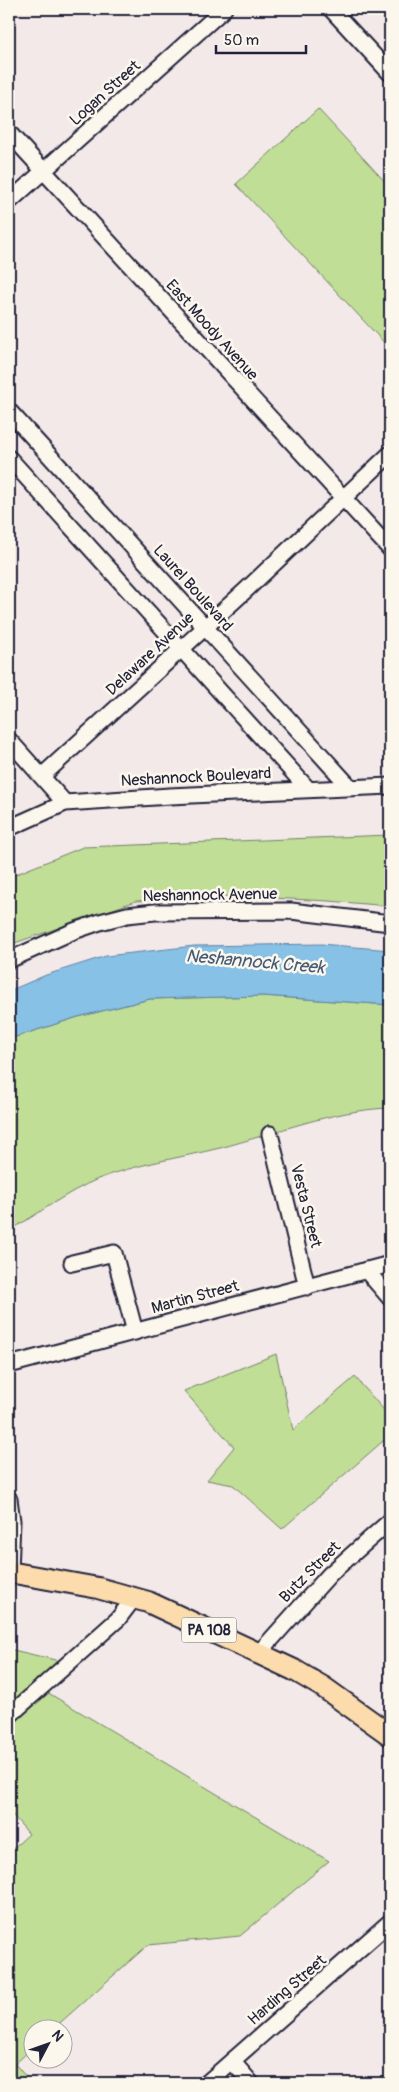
<svg xmlns="http://www.w3.org/2000/svg" width="399" height="2092" viewBox="0 0 399 2092" font-family="Pangolin,sans-serif">
<rect width="100%" height="100%" fill="#f4e9e9"/>
<filter id="ink" filterUnits="userSpaceOnUse"><feTurbulence type="fractalNoise" baseFrequency=".02" numOctaves="2"/><feDisplacementMap in="SourceGraphic" scale="10" xChannelSelector="R" yChannelSelector="G"/><feConvolveMatrix kernelMatrix="1 2 1 2 8 2 1 2 1" color-interpolation-filters="sRGB"/></filter>
<g filter="url(#ink)">
<g fill="#c0de96" stroke="#718068">
<path d="M318 109 390 187V349L236 184Z"/>
<path d="M390 835V906L329 901 232 896 136 901 9 945V877L83 847Z"/>
<path d="M263 996 390 1005V1108C331 1110 277 1133 220 1148 179 1158 137 1164 98 1179 67 1192 38 1214 9 1231V1039L78 1017 150 999Z"/>
<path d="M276 1354 293 1430 355 1377 390 1417V1435L282 1529 233 1485 207 1480 234 1447 184 1391Z"/>
<path d="M9 1649 68 1663 40 1688 329 1861 240 1936 148 1945 53 2029 32 2030V2048L15 2064 31 2083H9V1852L29 1834 9 1811Z"/>
</g>
<path fill="#87c1e6" stroke="#5f81a2" d="M321 944 390 950V1005L263 996 150 999 78 1017 9 1039V991L46 975 106 956 194 946Z"/>
<g fill="none" stroke-linecap="round" stroke-linejoin="round">
<defs>
<g id="minor">
<path d="M331 9 390 73"/>
<path d="M9 133 390 549"/>
<path d="M9 202 224 9"/>
<path d="M9 411 350 787"/>
<path d="M9 458 308 789"/>
<path d="M9 740 65 803"/>
<path d="M42 776 246 590 390 454"/>
<path d="M9 828 65 803 170 796 390 786"/>
<path d="M9 960 74 931 100 922 127 915 155 912 291 911 390 923"/>
<path d="M270 1134 307 1287"/>
<path d="M72 1263 114 1253 135 1332"/>
<path d="M366 1270 390 1298"/>
<path d="M9 1365 390 1264"/>
<path d="M9 1499 12 1521 10 1572"/>
<path d="M259 1653 330 1574 390 1521"/>
<path d="M9 1716 118 1619 134 1598"/>
<path d="M232 2061 251 2083"/>
<path d="M207 2083 390 1922"/>
</g>
<path id="major" d="M9 1572 98 1588 148 1602 294 1670 323 1687 390 1735"/>
</defs>
<use href="#minor" stroke="#22223b" stroke-width="19"/>
<use href="#major" stroke="#22223b" stroke-width="24"/>
<use href="#minor" stroke="#fbf7ec" stroke-width="15"/>
<use href="#major" stroke="#fcdcac" stroke-width="20"/>
</g>
</g>
<g text-anchor="middle" dominant-baseline="central" stroke-width="5" stroke-linejoin="round" paint-order="stroke">
<rect fill="#fbf7ec" stroke="#636270" stroke-width="1" x="181.5" y="1617.5" width="55" height="25" rx="4"/>
<g font-size="15" font-weight="bold" fill="#22223b">
<text x="209" y="1630">PA 108</text>
</g>
<g font-size="16" fill="#22223b" stroke="#fbf7ec">
<text transform="translate(105 93) rotate(-42)">Logan Street</text>
<text transform="translate(212 330) rotate(48)">East Moody Avenue</text>
<text transform="translate(193 588) rotate(48)">Laurel Boulevard</text>
<text transform="translate(150 654) rotate(-43)">Delaware Avenue</text>
<text transform="translate(196 777) rotate(-3)">Neshannock Boulevard</text>
<text transform="translate(210 895) rotate(-1)">Neshannock Avenue</text>
<text transform="translate(306 1206) rotate(76)">Vesta Street</text>
<text transform="translate(195 1297) rotate(-15)">Martin Street</text>
<text transform="translate(310 1572) rotate(-45)">Butz Street</text>
<text transform="translate(287 1990) rotate(-41)">Harding Street</text>
</g>
<g font-size="18" font-style="italic" fill="#455a77" stroke="#fbf7ec">
<text transform="translate(255 962) rotate(5)">Neshannock Creek</text>
</g>
</g>
<rect width="399" height="2092" fill="none" stroke="#fbf7ec" stroke-width="30"/>
<rect x="15" y="15" width="369" height="2062" fill="none" stroke="#22223b" stroke-width="2" filter="url(#ink)"/>
<g transform="translate(48 2044) rotate(49)"><circle r="24" fill="#fbf7ec" stroke="#a4a2a5"/>
<path d="M0-4L9 19L0 12L-9 19Z" fill="#22223b"/>
<text y="-8" font-size="14" font-weight="bold" text-anchor="middle" fill="#22223b">N</text>
</g>
<path d="M216 45v8h90v-8" fill="none" stroke="#22223b" stroke-width="2.5"/>
<text x="224" y="45" font-size="15" fill="#22223b" stroke="#fbf7ec" stroke-width="4" paint-order="stroke">50 m</text>
</svg>
